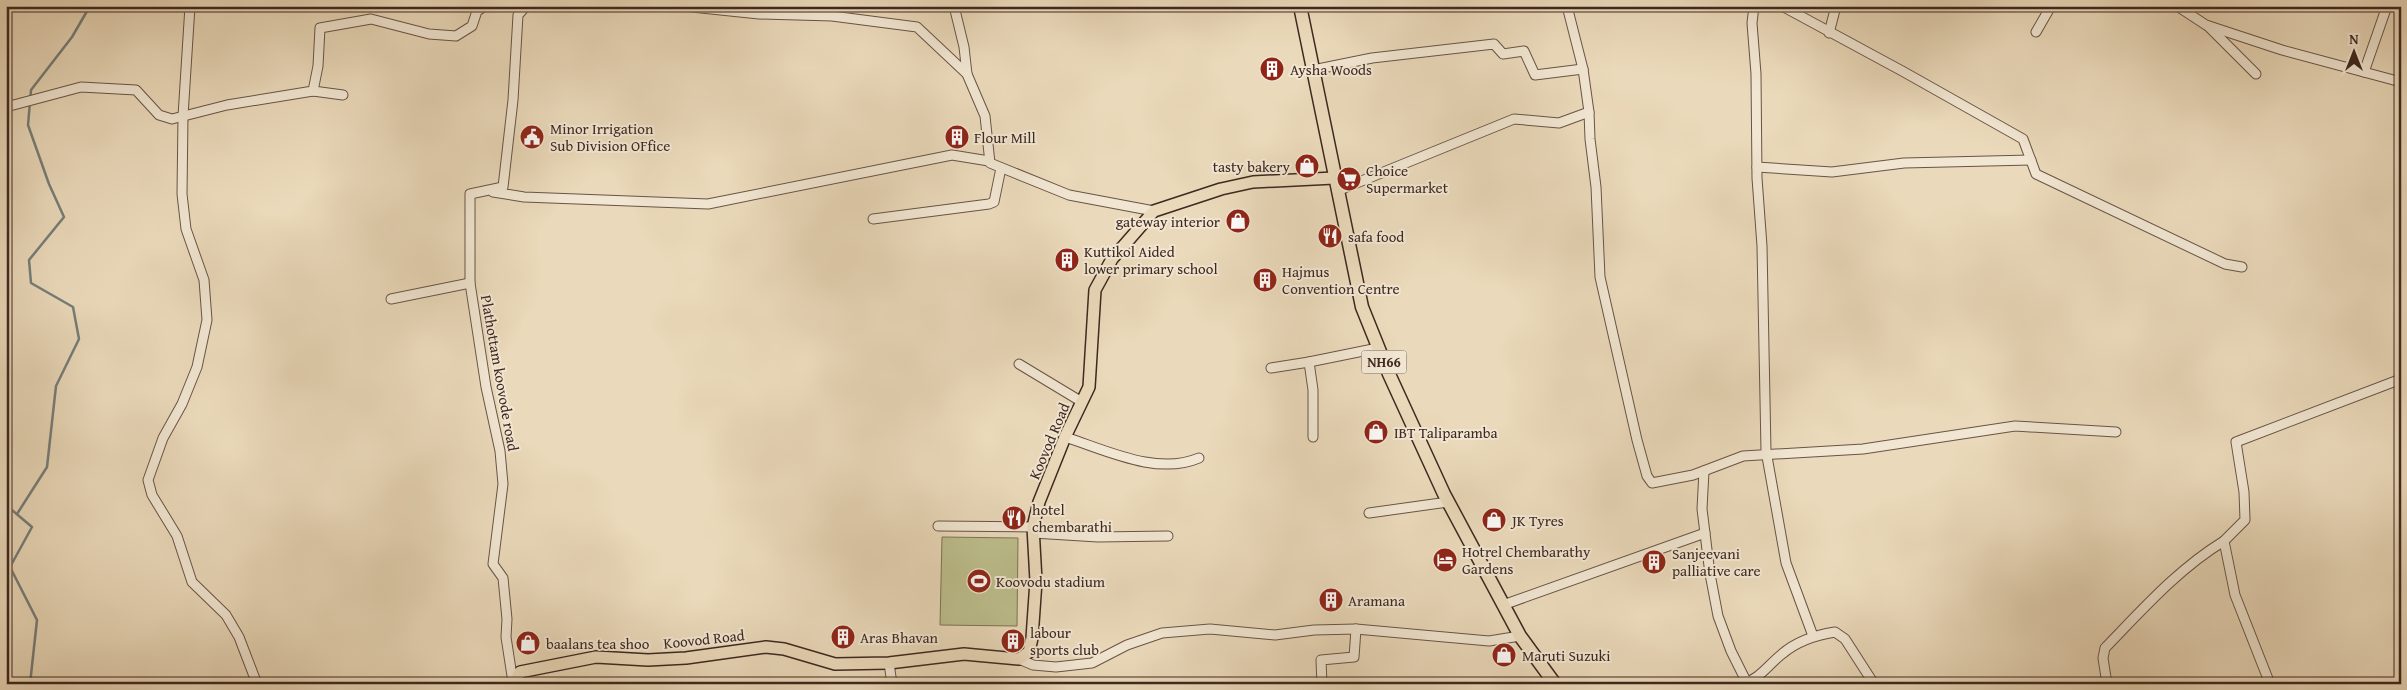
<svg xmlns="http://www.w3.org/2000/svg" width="2407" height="690" viewBox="0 0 2407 690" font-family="'Gentium Book Plus',serif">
<rect width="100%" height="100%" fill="#ead9ba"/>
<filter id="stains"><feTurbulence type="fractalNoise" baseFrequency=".004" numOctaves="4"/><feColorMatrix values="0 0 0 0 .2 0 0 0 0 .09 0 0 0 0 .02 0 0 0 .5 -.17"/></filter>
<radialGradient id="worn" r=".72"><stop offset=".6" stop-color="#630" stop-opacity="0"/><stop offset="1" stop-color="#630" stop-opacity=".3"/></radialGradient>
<path fill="#bcbe8c" stroke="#7d7356" d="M942 537 1018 538 1017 626 940 625Z"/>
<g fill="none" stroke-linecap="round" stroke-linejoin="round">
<g stroke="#767e7b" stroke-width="2.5">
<path d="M6 505 32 527 10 567 37 620 30 684"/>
<path d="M17 514 47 467 56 386 79 339 73 307 31 283 29 260 64 217 49 184 28 125 31 90 72 37 90 6"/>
</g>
<defs>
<g id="minor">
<path d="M190 6 183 116 182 194 186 229 204 280 207 320 197 367 182 404 163 438 148 480 152 495 177 536 192 582 226 615 239 637 257 684"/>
<path d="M682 6 759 14 832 16 917 27 967 74 985 116 990 163 1069 195 1154 211"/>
<path d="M954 6 964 47 967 74"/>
<path d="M1754 6 1752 23 1756 74 1757 178 1762 246 1766 451 1786 563 1813 636"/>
<path d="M1782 6 1904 72 2023 139 2036 174 2225 264 2242 267"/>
<path d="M2177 6 2206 25 2282 50 2401 82"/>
<path d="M2208 26 2256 74"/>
<path d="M2036 32 2051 6"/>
<path d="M1829 33 1836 6"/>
<path d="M1313 70 1372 58 1494 44 1503 54 1524 51 1535 75 1583 69"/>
<path d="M2364 72 2387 6"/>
<path d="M313 91 343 95"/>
<path d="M6 107 81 87 136 90 159 115 172 119 227 105 313 91 318 66 320 28 371 19 429 34 456 36 472 26 477 11 485 6"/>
<path d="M1589 112 1590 139 1596 187 1600 277 1637 440 1647 476 1652 483 1693 475 1743 456 1863 449 2015 426 2116 432"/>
<path d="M1757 167 1832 172 1904 163 2031 160"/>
<path d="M1337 191 1514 119 1559 123 1589 112 1583 69 1567 6"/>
<path d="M493 192 524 197 708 204 952 155 989 161"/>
<path d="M873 219 989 204 994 202 1001 168"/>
<path d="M391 299 470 283"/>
<path d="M1019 364 1082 402"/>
<path d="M1271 368 1309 362"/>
<path d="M1065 437C1106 450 1157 476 1199 458"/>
<path d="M1313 437V390L1309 362 1378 348"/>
<path d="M1704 471 1702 509 1710 574 1718 616 1731 651 1747 683"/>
<path d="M1369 513 1448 502"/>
<path d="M938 526 1033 527"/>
<path d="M1033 533 1098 537 1168 536"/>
<path d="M1503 605 1705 533"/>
<path d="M1019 659 1033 665 1056 667 1092 663 1127 645 1162 633 1210 629 1275 635 1314 630 1356 629 1489 641 1520 636"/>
<path d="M889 663 892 684"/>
<path d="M516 677 512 676 506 637 507 619 503 578 493 564 503 484 500 451 486 387 470 283V194L503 187 513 100 518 15 526 6"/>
<path d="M1322 684 1321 660 1354 657 1356 629"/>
<path d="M1679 684H1694"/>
<path d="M1742 684C1759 680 1769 664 1782 654 1797 641 1816 635 1835 632L1845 639 1874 684"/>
<path d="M2107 684 2103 658 2105 648C2142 610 2178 569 2224 541"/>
<path d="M2270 684 2235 595 2224 541 2245 520 2244 492 2236 442 2401 379"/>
</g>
<path id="major" d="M513 684 520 672 596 657 648 660 686 658 766 647 784 649 835 664 889 663 964 654 1019 659 1029 652 1032 638 1036 581 1033 527 1039 502 1065 437 1089 387 1095 290 1112 259 1154 211 1221 189 1253 182 1334 178"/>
<path id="highway" d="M1300 6 1362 307 1389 374 1444 494 1520 636 1555 684"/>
</defs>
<use href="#minor" stroke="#695446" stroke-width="11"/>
<use href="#major" stroke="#3e2820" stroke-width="14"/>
<use href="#highway" stroke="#3e2820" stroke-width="15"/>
<use href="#minor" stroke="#f1e6d2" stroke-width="9"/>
<use href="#major" stroke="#ead9ba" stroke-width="11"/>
<use href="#highway" stroke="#ead9ba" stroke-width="12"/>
</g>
<defs>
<symbol id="building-disc" viewBox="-11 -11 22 22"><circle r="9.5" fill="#8f2418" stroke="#f1e6d2"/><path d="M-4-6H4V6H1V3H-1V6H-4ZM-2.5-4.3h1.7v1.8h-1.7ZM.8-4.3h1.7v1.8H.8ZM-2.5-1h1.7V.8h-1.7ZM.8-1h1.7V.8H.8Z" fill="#fff"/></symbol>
<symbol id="civic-disc" viewBox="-11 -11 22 22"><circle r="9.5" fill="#8f2418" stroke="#f1e6d2"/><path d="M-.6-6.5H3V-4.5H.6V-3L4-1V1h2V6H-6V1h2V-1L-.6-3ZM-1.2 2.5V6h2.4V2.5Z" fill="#fff"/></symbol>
<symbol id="shop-disc" viewBox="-11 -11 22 22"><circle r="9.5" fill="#8f2418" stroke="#f1e6d2"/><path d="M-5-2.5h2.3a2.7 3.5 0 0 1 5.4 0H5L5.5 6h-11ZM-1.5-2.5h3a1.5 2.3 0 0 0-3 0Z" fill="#fff"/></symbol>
<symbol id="supermarket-disc" viewBox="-11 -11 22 22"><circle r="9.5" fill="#8f2418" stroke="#f1e6d2"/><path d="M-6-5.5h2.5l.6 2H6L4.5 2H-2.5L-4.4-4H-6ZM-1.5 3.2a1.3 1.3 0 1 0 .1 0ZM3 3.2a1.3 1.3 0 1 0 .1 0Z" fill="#fff"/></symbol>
<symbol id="restaurant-disc" viewBox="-11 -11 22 22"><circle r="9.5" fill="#8f2418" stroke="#f1e6d2"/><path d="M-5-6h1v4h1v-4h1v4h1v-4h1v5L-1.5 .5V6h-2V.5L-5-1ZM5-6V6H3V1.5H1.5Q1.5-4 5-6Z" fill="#fff"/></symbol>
<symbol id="hotel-disc" viewBox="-11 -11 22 22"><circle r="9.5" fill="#8f2418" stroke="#f1e6d2"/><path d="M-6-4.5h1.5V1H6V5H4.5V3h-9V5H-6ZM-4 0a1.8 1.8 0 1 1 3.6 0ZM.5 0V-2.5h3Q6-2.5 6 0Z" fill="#fff"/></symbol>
<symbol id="stadium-disc" viewBox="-11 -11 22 22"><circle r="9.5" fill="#8f2418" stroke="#f1e6d2"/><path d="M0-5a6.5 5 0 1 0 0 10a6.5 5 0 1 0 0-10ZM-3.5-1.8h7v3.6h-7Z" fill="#fff"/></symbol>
</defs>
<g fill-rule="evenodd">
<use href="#building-disc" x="1258" y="55" width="28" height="28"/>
<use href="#civic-disc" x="518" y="123" width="28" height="28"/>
<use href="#building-disc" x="943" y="123" width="28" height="28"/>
<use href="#shop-disc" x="1293" y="152" width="28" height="28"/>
<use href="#supermarket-disc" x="1335" y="165" width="28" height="28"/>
<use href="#shop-disc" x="1224" y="207" width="28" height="28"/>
<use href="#restaurant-disc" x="1316" y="222" width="28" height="28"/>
<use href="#building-disc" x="1053" y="246" width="28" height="28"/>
<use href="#building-disc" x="1251" y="266" width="28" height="28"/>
<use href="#shop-disc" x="1362" y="418" width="28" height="28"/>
<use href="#restaurant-disc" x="1000" y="504" width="28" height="28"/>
<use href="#shop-disc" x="1480" y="506" width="28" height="28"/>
<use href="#hotel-disc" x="1431" y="546" width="28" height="28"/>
<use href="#building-disc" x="1640" y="548" width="28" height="28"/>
<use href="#stadium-disc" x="965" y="567" width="28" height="28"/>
<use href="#building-disc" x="1317" y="586" width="28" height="28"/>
<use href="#building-disc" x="829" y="623" width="28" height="28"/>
<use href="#building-disc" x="999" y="627" width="28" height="28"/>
<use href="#shop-disc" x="514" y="629" width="28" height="28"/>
<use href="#shop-disc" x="1490" y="641" width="28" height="28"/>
</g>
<g text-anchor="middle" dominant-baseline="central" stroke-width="4" stroke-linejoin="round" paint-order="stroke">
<rect fill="#f1e6d2" stroke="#746155" stroke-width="1" x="1361.5" y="350.5" width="45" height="23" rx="4"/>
<g font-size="14" font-weight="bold" fill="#3e2820">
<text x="1384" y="362">NH66</text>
</g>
<g font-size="15" fill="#3e2820" stroke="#f1e6d2" text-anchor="start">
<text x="1290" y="69">Aysha Woods</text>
<text x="550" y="128">Minor Irrigation<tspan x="550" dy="17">Sub Division OFfice</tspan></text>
<text x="974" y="137">Flour Mill</text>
<text x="1290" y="166" text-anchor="end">tasty bakery</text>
<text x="1366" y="170">Choice<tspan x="1366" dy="17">Supermarket</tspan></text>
<text x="1220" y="221" text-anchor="end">gateway interior</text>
<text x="1348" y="236">safa food</text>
<text x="1084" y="251">Kuttikol Aided<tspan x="1084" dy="17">lower primary school</tspan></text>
<text x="1282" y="271">Hajmus<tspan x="1282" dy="17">Convention Centre</tspan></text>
<text x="1394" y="432">IBT Taliparamba</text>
<text x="1032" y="509">hotel<tspan x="1032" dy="17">chembarathi</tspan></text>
<text x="1512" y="520">JK Tyres</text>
<text x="1462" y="551">Hotrel Chembarathy<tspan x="1462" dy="17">Gardens</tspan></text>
<text x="1672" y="553">Sanjeevani<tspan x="1672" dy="17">palliative care</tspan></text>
<text x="996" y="581">Koovodu stadium</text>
<text x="1348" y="600">Aramana</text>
<text x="1030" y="632">labour<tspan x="1030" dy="17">sports club</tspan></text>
<text x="860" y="637">Aras Bhavan</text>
<text x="546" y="643">baalans tea shoo</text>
<text x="1522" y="655">Maruti Suzuki</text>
</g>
<g font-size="15" fill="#3e2820" stroke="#f1e6d2">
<text transform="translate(500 373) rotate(80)">Plathottam koovode road</text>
<text transform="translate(1049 441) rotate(-67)">Koovod Road</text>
<text transform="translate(704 639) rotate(-6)">Koovod Road</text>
</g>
</g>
<rect width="2407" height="690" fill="none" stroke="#ead9ba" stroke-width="25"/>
<rect x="8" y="8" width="2392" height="675" fill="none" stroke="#3e2820" stroke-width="2.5"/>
<rect x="12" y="12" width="2382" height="665" fill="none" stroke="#3e2820"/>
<g transform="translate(2354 52)" stroke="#f1e6d2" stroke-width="4" paint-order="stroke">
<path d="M0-4L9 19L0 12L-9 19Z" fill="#3e2820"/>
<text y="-8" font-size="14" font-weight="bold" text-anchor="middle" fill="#3e2820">N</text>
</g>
<rect width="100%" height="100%" filter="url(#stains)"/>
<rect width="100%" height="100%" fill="url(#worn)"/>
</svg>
